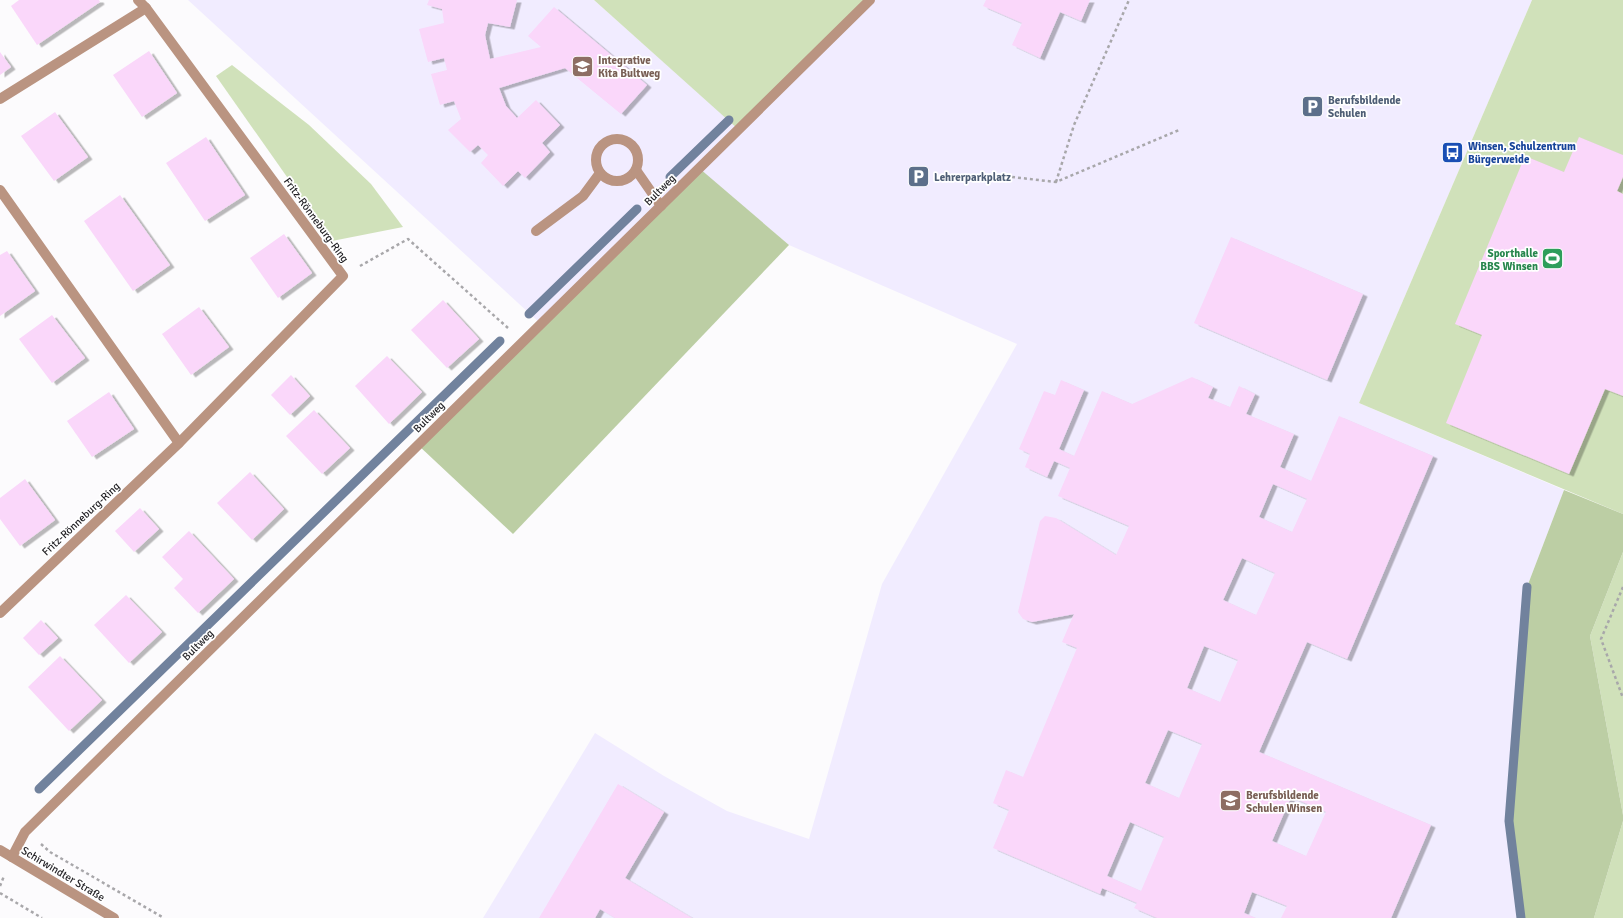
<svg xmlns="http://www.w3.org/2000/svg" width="1623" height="918" viewBox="0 0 1623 918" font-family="Signika,sans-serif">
<defs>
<filter id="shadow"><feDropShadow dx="4.5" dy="2.5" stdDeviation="0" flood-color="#0004"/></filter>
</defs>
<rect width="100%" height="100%" fill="#fcfbfd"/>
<path fill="#f1ecff" d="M188 0H594L739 129 870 0H1532L1359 403 1564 490 1527 587 1509 821 1521 918H483L595 733 664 776 727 811 809 839 882 584 1017 344 789 245 699 169 541 324Z"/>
<g fill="#d0e1ba">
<path d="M594 0H870L739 130Z"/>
<path d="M1532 0H1623V514L1359 403Z"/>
<path d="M232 65 309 125 371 184 403 227 332 241 216 76Z"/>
<path d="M1623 552V815L1590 636Z"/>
<path d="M1623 821V918H1594Z"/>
</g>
<g fill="#bccea4">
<path d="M699 168 789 245 513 534 418 445Z"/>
<path d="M1564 490 1623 514V552L1590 636 1623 815V821L1594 918H1521L1509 821 1527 587Z"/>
</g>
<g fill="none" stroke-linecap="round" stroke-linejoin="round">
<g stroke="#71829d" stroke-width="9">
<path d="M670 177 729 120"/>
<path d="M529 314 637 209"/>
<path d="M39 789 500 341"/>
<path d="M1521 918 1509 821 1527 587"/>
</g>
</g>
<g fill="#fad7fa" fill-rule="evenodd" filter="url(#shadow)">
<path d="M19 0H99L100 2 37 45 11 6Z"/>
<path d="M429 0H517L510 27 488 23 485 35 490 59 541 47 528 36 554 7 647 85 621 114 565 68 499 88 506 106 517 118 536 100 560 125 542 143 550 152 525 178 518 171 503 186 481 163 488 155 478 145 470 152 448 130 461 119 454 101 440 105 431 74 447 70 444 58 428 62 419 29 444 23 442 9 427 5Z"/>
<path d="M986 0H1090L1081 21 1060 12 1040 58 1012 45 1022 23 983 6Z"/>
<path d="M149 51 177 93 142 117 113 75Z"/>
<path d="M0 52 11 67 0 75Z"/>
<path d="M55 112 88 157 54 181 21 136Z"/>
<path d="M206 137 245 195 205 221 166 163Z"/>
<path d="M1579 137 1623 155V177L1617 191 1623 194V396L1605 389 1569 474 1446 423 1482 335 1455 324 1525 156 1564 172Z"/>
<path d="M120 195 170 265 133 291 84 221Z"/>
<path d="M284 234 312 273 278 298 250 258Z"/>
<path d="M1231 237 1363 294 1327 380 1194 323Z"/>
<path d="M7 251 35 291 0 316V255Z"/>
<path d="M443 300 479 339 447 368 411 330Z"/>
<path d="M199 307 229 347 191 375 162 334Z"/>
<path d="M52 315 85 358 52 383 19 339Z"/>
<path d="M387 356 422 392 389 424 355 386Z"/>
<path d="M291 375 310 396 290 415 271 395Z"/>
<path d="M1192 377 1213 387 1208 398 1230 407 1239 386 1255 394 1246 414 1294 434 1280 467 1311 481 1339 416 1433 456 1347 659 1307 642 1259 752 1431 825 1391 918H1281L1287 906 1252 892 1244 913 1256 918H1157L1134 908 1137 903 1102 888 1100 894 993 848 1009 810 993 803 1006 770 1023 777 1077 648 1062 642 1074 614 1032 622 1023 619 1018 612 1040 521 1045 516 1056 518 1116 555 1129 526 1058 496 1070 468 1054 461 1047 477 1025 467 1030 454 1019 449 1044 391 1055 395 1061 380 1084 390 1059 449 1074 456 1102 391 1132 404ZM1273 484 1307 499 1292 532 1259 517ZM1242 558 1275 573 1256 615 1223 600ZM1204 646 1238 660 1220 702 1187 688ZM1168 730 1202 744 1179 798 1145 783ZM1291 797 1326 812 1306 856 1272 841ZM1130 822 1164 837 1141 891 1107 876Z"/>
<path d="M109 392 134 429 92 457 67 421Z"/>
<path d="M314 410 350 448 322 474 286 436Z"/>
<path d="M250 472 284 509 252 540 217 503Z"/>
<path d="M25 479 55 520 20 546 0 519V498Z"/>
<path d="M140 508 159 529 134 552 115 531Z"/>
<path d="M189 531 234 579 198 613 174 588 183 579 162 557Z"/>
<path d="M126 595 162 632 129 663 94 625Z"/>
<path d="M41 620 58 638 39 655 23 638Z"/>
<path d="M60 656 102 700 69 731 28 687Z"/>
<path d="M618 784 664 812 625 878 692 918H615L600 909 595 918H539Z"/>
</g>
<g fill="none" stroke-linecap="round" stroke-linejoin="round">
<g stroke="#a8a7aa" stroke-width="2.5" stroke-dasharray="3 3" stroke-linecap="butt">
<path d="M1012 177 1056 182 1179 130"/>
<path d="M1056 182 1074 125 1129 0"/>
<path d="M360 266 408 239 508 328"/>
<path d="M1623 587 1601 639 1623 698"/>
<path d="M41 844 50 852 164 918"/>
<path d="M0 886 4 876"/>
<path d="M0 893 42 918"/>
</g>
<g stroke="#ba9481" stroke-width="10">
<circle cx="617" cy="160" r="21"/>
<path d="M636 170 661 206"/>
<path d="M536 231 583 196 600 173"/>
</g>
<g stroke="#ba9481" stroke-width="10">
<path d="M138 0 146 8"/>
<path d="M0 99 146 8 343 276 179 443 0 613"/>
<path d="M0 190 179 443"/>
<path d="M0 850 114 918"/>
<path d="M12 857 25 832 870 0"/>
</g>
</g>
<defs>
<symbol id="school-square" viewBox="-11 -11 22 22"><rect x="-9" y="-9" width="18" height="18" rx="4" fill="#8d6e63" stroke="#fff"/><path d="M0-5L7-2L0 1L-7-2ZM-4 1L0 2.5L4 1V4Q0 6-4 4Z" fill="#fff"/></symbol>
<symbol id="parking-square" viewBox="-11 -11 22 22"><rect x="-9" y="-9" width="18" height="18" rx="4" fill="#5c6f8a" stroke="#fff"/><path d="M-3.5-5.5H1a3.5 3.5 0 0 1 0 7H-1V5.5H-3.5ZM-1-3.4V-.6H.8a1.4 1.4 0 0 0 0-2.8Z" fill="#fff"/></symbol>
<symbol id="bus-square" viewBox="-11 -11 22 22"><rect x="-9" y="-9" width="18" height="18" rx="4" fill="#1a4fb4" stroke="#fff"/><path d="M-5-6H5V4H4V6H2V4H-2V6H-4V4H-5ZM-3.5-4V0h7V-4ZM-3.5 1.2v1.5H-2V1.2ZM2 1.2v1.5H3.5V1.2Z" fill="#fff"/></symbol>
<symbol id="stadium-square" viewBox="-11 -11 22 22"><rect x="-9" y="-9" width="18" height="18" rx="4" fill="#2e9e5b" stroke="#fff"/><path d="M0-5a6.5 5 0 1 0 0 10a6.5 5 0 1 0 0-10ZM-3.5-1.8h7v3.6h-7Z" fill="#fff"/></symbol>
</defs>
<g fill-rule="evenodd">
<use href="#school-square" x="570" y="54" width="25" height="25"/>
<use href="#parking-square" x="1300" y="94" width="25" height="25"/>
<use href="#bus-square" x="1440" y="140" width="25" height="25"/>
<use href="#parking-square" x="906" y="164" width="25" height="25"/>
<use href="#stadium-square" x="1540" y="246" width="25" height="25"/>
<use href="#school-square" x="1218" y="788" width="25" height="25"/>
</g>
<g text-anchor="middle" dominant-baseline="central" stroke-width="3.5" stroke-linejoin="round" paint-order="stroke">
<g font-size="11" font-weight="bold" fill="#785e54" stroke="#fff" text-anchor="start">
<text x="598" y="60">Integrative<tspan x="598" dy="13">Kita Bultweg</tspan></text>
<text x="1246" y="795">Berufsbildende<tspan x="1246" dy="13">Schulen Winsen</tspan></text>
</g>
<g font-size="11" font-weight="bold" fill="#4e5e75" stroke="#fff" text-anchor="start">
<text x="1328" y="100">Berufsbildende<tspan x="1328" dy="13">Schulen</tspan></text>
<text x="934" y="177">Lehrerparkplatz</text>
</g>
<g font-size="11" font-weight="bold" fill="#164399" stroke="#fff" text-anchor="start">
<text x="1468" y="146">Winsen, Schulzentrum<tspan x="1468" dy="13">Bürgerweide</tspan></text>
</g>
<g font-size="11" fill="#201f23" stroke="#fff">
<text transform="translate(660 190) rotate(-45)">Bultweg</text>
<text transform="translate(316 220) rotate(54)">Fritz-Rönneburg-Ring</text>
<text transform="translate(429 417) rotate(-45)">Bultweg</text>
<text transform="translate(81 519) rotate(-43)">Fritz-Rönneburg-Ring</text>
<text transform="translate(198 645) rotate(-45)">Bultweg</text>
<text transform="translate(63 874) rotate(31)">Schirwindter Straße</text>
</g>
<g font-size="11" font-weight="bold" fill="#27864d" stroke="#fff" text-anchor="end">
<text x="1538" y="253">Sporthalle<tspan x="1538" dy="13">BBS Winsen</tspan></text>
</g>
</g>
</svg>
